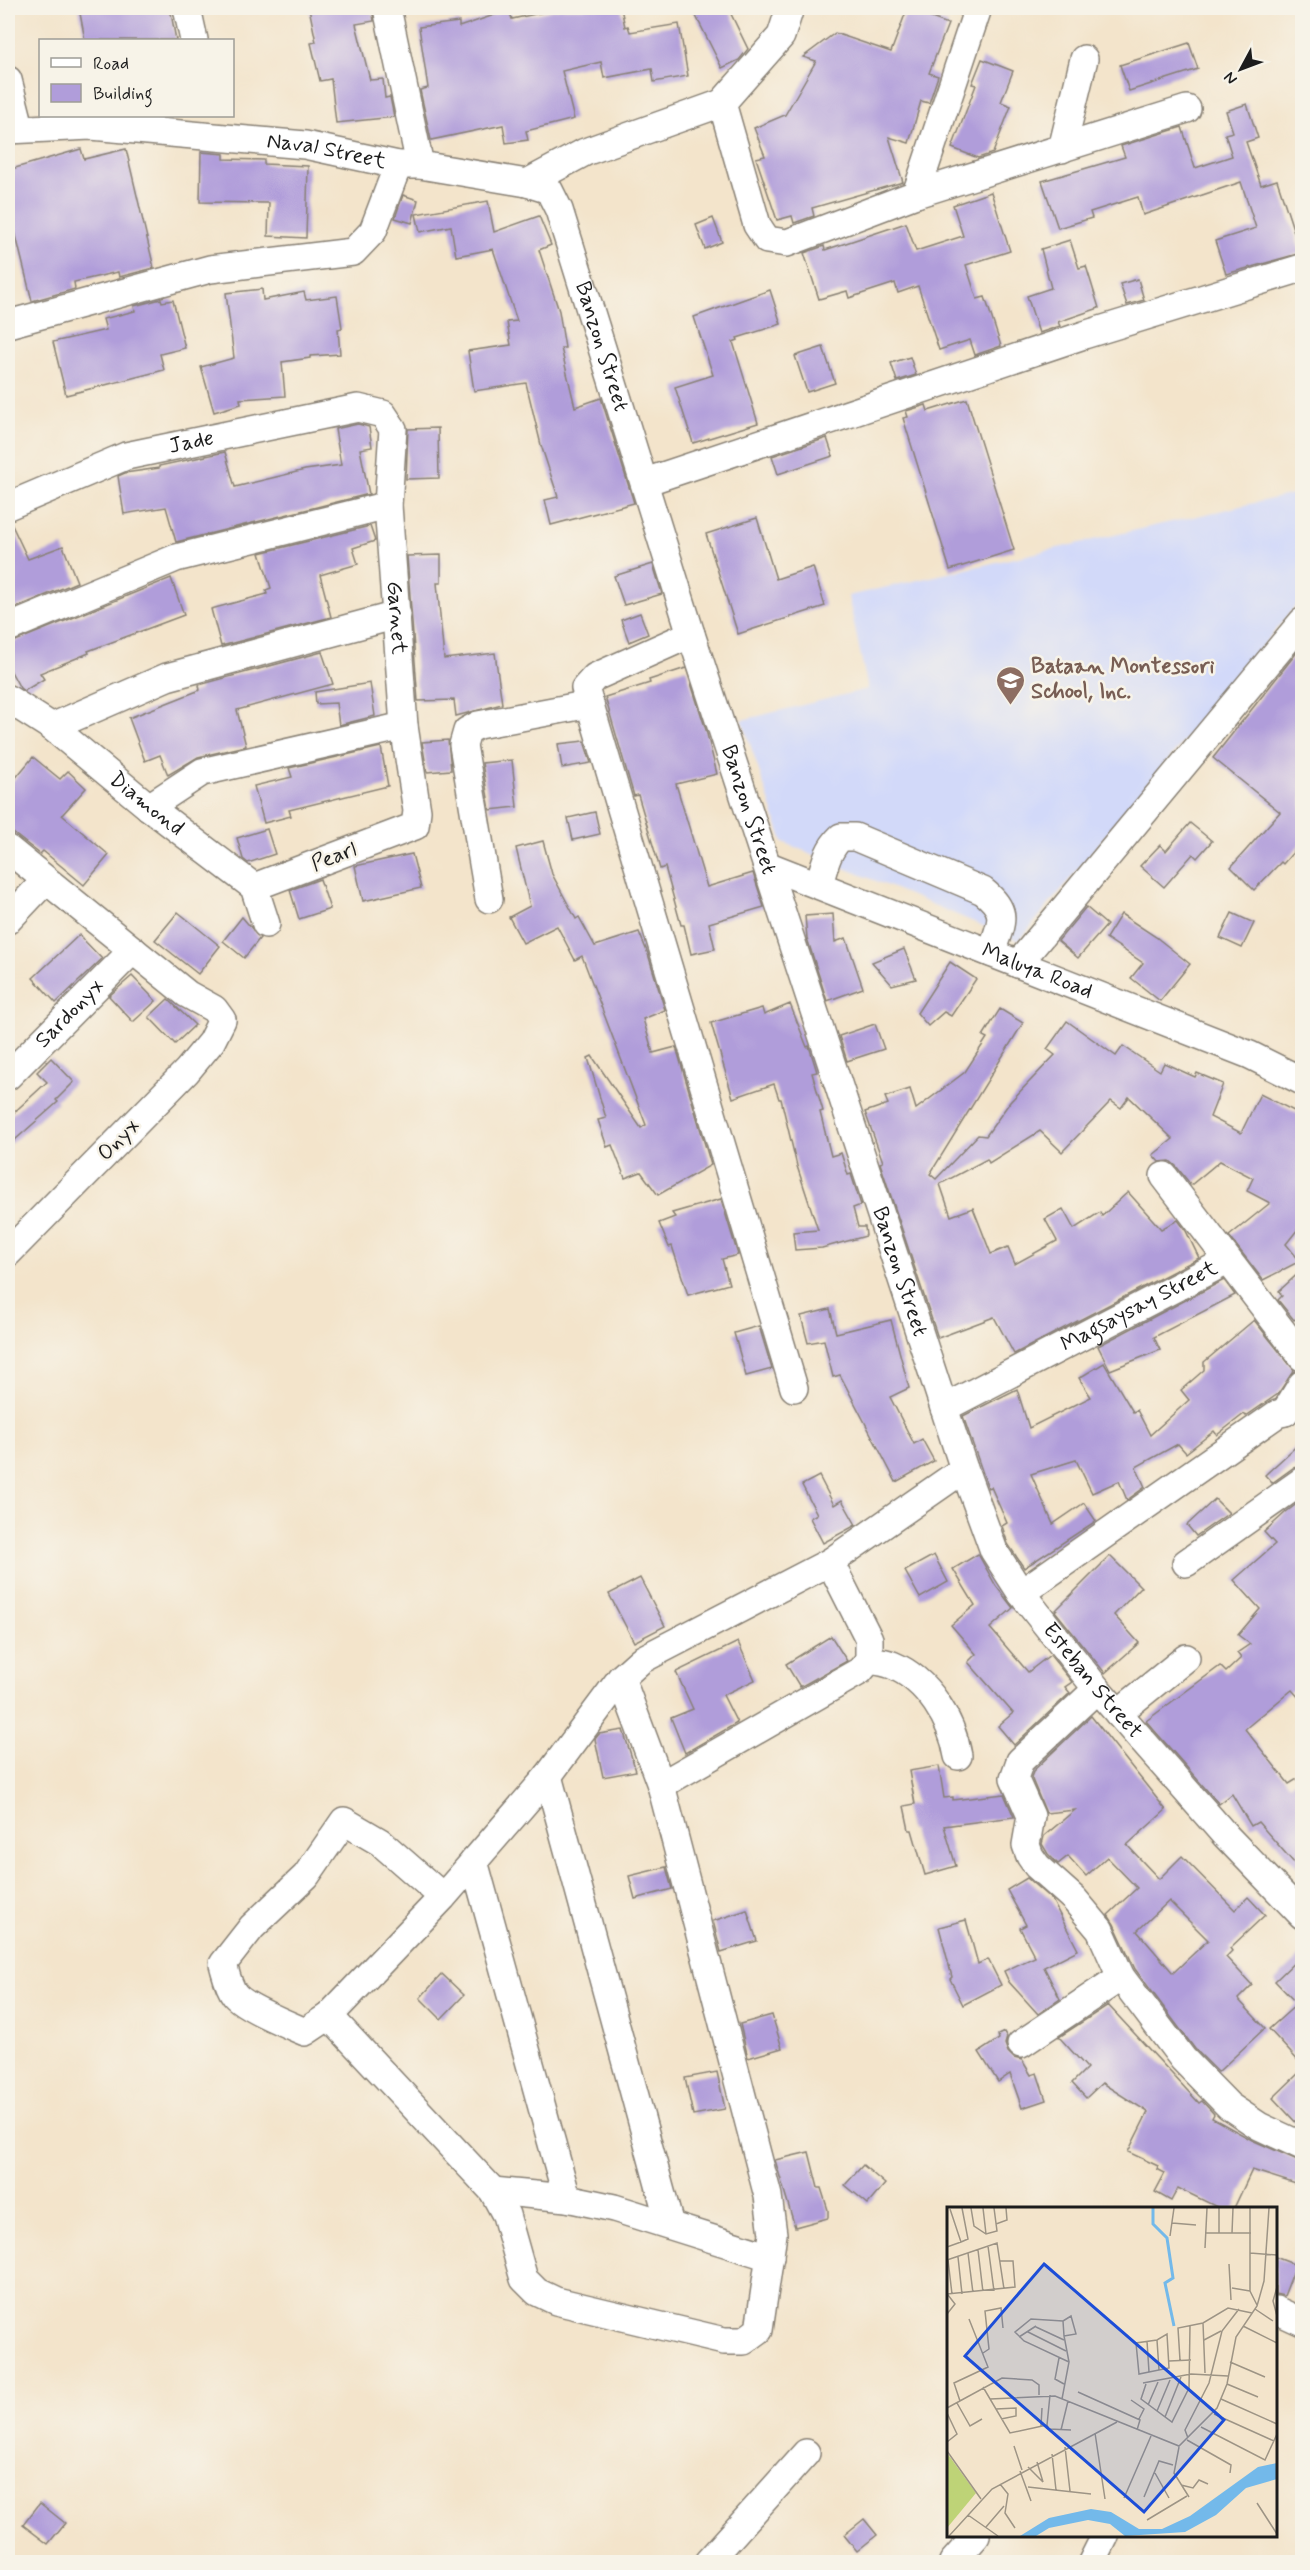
<svg xmlns="http://www.w3.org/2000/svg" width="1310" height="2570" viewBox="0 0 1310 2570" font-family="Mynerve,sans-serif">
<rect width="100%" height="100%" fill="#f7f3e8"/>
<filter id="ink" filterUnits="userSpaceOnUse"><feTurbulence type="fractalNoise" baseFrequency=".0167" numOctaves="2"/><feDisplacementMap in="SourceGraphic" scale="12" xChannelSelector="R" yChannelSelector="G"/><feConvolveMatrix kernelMatrix="1 2 1 2 8 2 1 2 1" color-interpolation-filters="sRGB"/></filter>
<filter id="wash" filterUnits="userSpaceOnUse"><feTurbulence type="fractalNoise" baseFrequency=".008" numOctaves="4" result="noise"/><feDisplacementMap in="SourceGraphic" scale="24" xChannelSelector="R" yChannelSelector="G"/><feGaussianBlur stdDeviation="1.35" result="paint"/><feColorMatrix in="noise" values="0 0 0 0 0 0 0 0 0 0 0 0 0 0 0 0 0 1.4 0 .05"/><feComposite in="paint" operator="in"/></filter>
<g filter="url(#wash)">
<rect width="100%" height="100%" fill="#f3e4cb"/>
<path fill="#d2d9f9" d="M1302 492V598L1019 941 783 842 742 720 868 689 848 596Z"/>
<g id="blocks">
<g fill="#b09dda" fill-rule="evenodd">
<path d="M79 8H170L176 40H85Z"/>
<path d="M309 8H372L374 21 356 24 370 80 383 79 385 98 390 97 394 117 336 123 331 79 320 81 311 43 316 42Z"/>
<path d="M562 8H621L625 27 628 26 630 32 679 24 688 76 654 82 652 69 604 78 601 62 562 71 574 119 526 131 528 140 506 143 503 125 431 140 420 90 428 88 419 27 459 22V27L509 10 512 19Z"/>
<path d="M692 8H728L748 49 739 60 722 68Z"/>
<path d="M907 9 948 24 929 73 938 76 929 103 921 101 909 143 889 137 903 182 812 208 814 216 794 223 792 216 777 220 756 158 765 156 754 128 785 115 816 61 803 57 835 33 891 52Z"/>
<path d="M1189 43 1198 69 1129 91 1120 65Z"/>
<path d="M982 59 1013 71 1001 102 1011 106 993 153 978 158 952 148 976 85 972 84Z"/>
<path d="M1247 104 1258 138 1246 142 1261 185 1277 180 1301 253 1226 274 1215 241 1256 228 1241 182 1143 215 1138 197 1090 212 1092 218 1058 228 1042 181 1125 157 1121 146 1182 127 1195 168 1232 156 1225 134 1233 132 1226 111Z"/>
<path d="M81 149 84 159 126 149 154 268 119 277 118 272 74 282 75 289 32 301 8 203V170Z"/>
<path d="M201 152 224 154V159L264 160V164L308 166 306 238 268 236 269 203 200 202Z"/>
<path d="M991 192 1010 251 966 265 977 299 985 297 1001 346 975 355 970 340 939 350 918 286 898 293 895 283 849 298 847 291 819 299 804 253 824 246 825 250 906 223 916 251 963 236 953 205Z"/>
<path d="M403 195 418 200 412 223 395 218Z"/>
<path d="M488 201 494 232 539 216 551 245 539 250 559 311 565 348H561L575 407 601 398 634 503 551 525 545 500 558 497 541 445 526 383 474 391 468 351 511 345 507 322 517 321 493 249 456 256 451 226 420 232 416 214Z"/>
<path d="M713 218 722 242 705 249 696 225Z"/>
<path d="M1070 240 1079 268 1086 266 1099 308 1058 322 1060 326 1039 333 1027 296 1051 288 1041 249Z"/>
<path d="M1138 279 1144 300 1127 305 1120 284Z"/>
<path d="M262 289 263 300 304 292 306 300 337 296 342 328 338 329 340 354 310 356V358L282 362 285 396 240 399 241 404 214 412 201 367 234 358 226 293Z"/>
<path d="M770 290 781 324 737 338 738 340 733 342 758 423 693 443 675 387 713 375 694 317Z"/>
<path d="M161 299 162 302 173 300 185 348 160 354 164 370 66 395 53 342 106 330 103 319 135 311 134 306Z"/>
<path d="M823 347 835 383 807 392 795 356Z"/>
<path d="M910 357 916 375 897 381 891 363Z"/>
<path d="M967 399 1014 550 950 570 903 418 908 417 906 411 926 405 928 411Z"/>
<path d="M358 424 369 427 372 447 360 449 369 494 176 542 166 507 124 514 118 476 125 473 159 468V466L225 452 235 487 305 470 341 465 335 429Z"/>
<path d="M438 428 439 478 406 479 408 429Z"/>
<path d="M827 438 833 456 778 474 772 456Z"/>
<path d="M757 518 776 579 813 567 825 606 738 634 706 534Z"/>
<path d="M10 521 28 559 63 546 77 582 8 611V522Z"/>
<path d="M370 526 375 541 353 548 358 564 320 575 331 617 221 646 211 609 267 594 266 590 271 588 260 553Z"/>
<path d="M441 555V583H437L444 659 495 653 502 704 456 716 454 700 418 701 407 556Z"/>
<path d="M653 564 662 594 624 605 614 576Z"/>
<path d="M171 578 184 615 88 651 89 653 40 673 44 679 24 691 20 688 8 666V644Z"/>
<path d="M640 613 648 634 629 642 621 620Z"/>
<path d="M1302 646V842L1283 864 1281 862 1254 890 1231 867 1280 812 1213 758Z"/>
<path d="M322 652 333 684 237 710 246 746 198 757 168 775 160 755 145 761 129 718 200 690 199 685Z"/>
<path d="M686 668 706 730 717 774 676 784 707 887 753 873 764 907 709 923 715 949 691 954 684 925H681L665 867 660 869 638 795 634 796 605 697 650 683 649 680Z"/>
<path d="M370 683 375 716 339 725 336 703 316 704 315 692Z"/>
<path d="M448 740 451 770 427 772 422 742Z"/>
<path d="M584 741 591 763 562 768 558 744Z"/>
<path d="M381 747 388 786 289 810 291 816 264 823 254 786 292 777 289 768Z"/>
<path d="M33 757 60 779 68 771 86 788 62 815 109 855 84 885 43 851 40 854 8 829V787Z"/>
<path d="M512 760 517 807 490 810 482 763Z"/>
<path d="M595 812 600 834 573 840 568 818Z"/>
<path d="M1190 823 1212 841 1197 858 1193 854 1164 887 1140 866 1160 845 1166 851Z"/>
<path d="M267 829 275 854 248 863 243 859 237 838Z"/>
<path d="M543 841 552 874 576 919 579 917 595 946 639 932 648 954 665 1010 643 1019 653 1053 676 1047 711 1165 658 1195 641 1172 625 1178 612 1145 607 1147 598 1120 606 1118 588 1058 592 1056 641 1128 646 1125 582 956 575 960 557 926 523 943 509 917 530 906 516 848Z"/>
<path d="M412 854 421 888 363 901 355 866Z"/>
<path d="M320 879 330 909 299 919 290 890Z"/>
<path d="M1086 907 1107 925 1078 958 1058 941Z"/>
<path d="M178 912 220 946 198 974 155 940Z"/>
<path d="M1232 913 1254 923 1242 948 1220 938Z"/>
<path d="M833 914 835 942 846 938 863 988 827 1001 807 938 805 916Z"/>
<path d="M1121 914 1156 937 1190 964 1160 1001 1131 978 1143 963 1106 938Z"/>
<path d="M242 917 260 938 244 958 223 941Z"/>
<path d="M79 935 102 959 56 1003 33 978Z"/>
<path d="M904 949 916 979 892 985 872 962Z"/>
<path d="M950 962 976 979 951 1016 944 1012 928 1026 917 1013Z"/>
<path d="M132 976 156 1001 133 1022 109 996Z"/>
<path d="M168 999 195 1025 175 1044 149 1017Z"/>
<path d="M790 1004 807 1047 809 1046 817 1072 812 1073 823 1111 820 1112 831 1156 841 1153 848 1175 851 1174 861 1205 853 1208 858 1227H865L866 1236 822 1248 795 1250 793 1232 818 1230 797 1166 781 1099H779L774 1084 733 1098 711 1023 762 1008 764 1015Z"/>
<path d="M1000 1009 1023 1023 930 1174 936 1179 978 1135 986 1136 1010 1102 1055 1055 1047 1049 1067 1021 1116 1056 1123 1046 1160 1071 1164 1063 1195 1077 1197 1073 1223 1084 1210 1117 1241 1133 1260 1094 1302 1115V1224L1286 1244 1300 1261 1263 1280 1229 1236 1270 1203 1247 1191 1253 1178 1220 1161 1191 1185 1176 1166 1170 1161 1159 1162 1153 1155 1173 1139 1129 1097 1121 1108 1111 1101 1062 1152 1040 1131 989 1163 987 1159 940 1184 951 1216 973 1208 991 1254 1008 1247 1015 1264 1057 1241 1045 1219 1063 1209 1074 1229 1100 1212 1102 1216 1128 1192 1161 1229 1178 1220 1186 1231 1199 1258 1014 1354 994 1317 938 1338 880 1163 883 1162 865 1112 888 1104 885 1097 910 1089 916 1109 965 1072 987 1038 983 1036Z"/>
<path d="M875 1024 884 1049 847 1061 839 1036Z"/>
<path d="M51 1058 74 1082 56 1100 58 1102 8 1146V1118L47 1082 37 1072Z"/>
<path d="M721 1199 738 1255 722 1259 729 1284 688 1295 672 1246 669 1247 659 1223 675 1217 672 1213Z"/>
<path d="M1302 1270V1314L1294 1320 1278 1300 1282 1296 1279 1291Z"/>
<path d="M1224 1280 1235 1295 1154 1337 1160 1350 1110 1370 1098 1346Z"/>
<path d="M830 1309 836 1333 891 1320 909 1388 890 1397 914 1444 922 1439 934 1461 896 1482 840 1375 833 1377 824 1340 808 1343 801 1316Z"/>
<path d="M1254 1320 1294 1370 1278 1394 1246 1416 1244 1414 1217 1435 1214 1431 1186 1453 1178 1444 1136 1467 1145 1487 1127 1500 1119 1481 1092 1493 1076 1460 1031 1474 1053 1524 1084 1503 1096 1521 1024 1568 1008 1544 1002 1526 1007 1523 991 1487 988 1488 963 1416 1017 1389 1029 1428 1091 1397 1079 1378 1104 1363 1133 1412 1137 1410 1150 1435 1189 1400 1181 1390 1204 1370V1362Z"/>
<path d="M759 1326 772 1369 746 1376 734 1333Z"/>
<path d="M1302 1441V1466L1293 1468 1272 1483 1265 1475Z"/>
<path d="M819 1476 834 1505 842 1500 856 1525 823 1543 810 1518 817 1514 802 1485Z"/>
<path d="M1215 1499 1229 1513 1196 1536 1187 1525Z"/>
<path d="M1302 1500V1701L1292 1690 1245 1729 1289 1784 1302 1776V1872L1258 1822 1251 1826 1232 1794 1219 1804 1146 1721 1220 1666 1226 1672 1241 1658 1237 1653 1250 1644 1238 1635 1260 1609 1234 1580 1275 1544 1264 1532 1286 1512Z"/>
<path d="M978 1554 996 1586 1013 1608 990 1628 1028 1672 1050 1655 1072 1682 1065 1687 1070 1693 1014 1745 998 1726 1013 1713 968 1662 976 1654 951 1625 975 1605 953 1569Z"/>
<path d="M934 1555 948 1582 920 1598 905 1571Z"/>
<path d="M1110 1556 1141 1587 1114 1615 1139 1643 1105 1673 1055 1611Z"/>
<path d="M640 1578 665 1626 634 1642 609 1594Z"/>
<path d="M831 1636 847 1661 800 1687 786 1664Z"/>
<path d="M738 1642 755 1680 723 1695 737 1723 685 1753 671 1718 693 1709 676 1672Z"/>
<path d="M1091 1716 1166 1810 1127 1845 1159 1879 1182 1856 1235 1910 1248 1897 1265 1915 1230 1948 1232 1951 1226 1957 1252 1985 1238 1999 1265 2028 1218 2072 1195 2049 1135 1969 1114 1924 1108 1915 1137 1888 1107 1857 1086 1876 1068 1856 1058 1864 1048 1854 1042 1844 1044 1836 1075 1810 1046 1813 1031 1777 1034 1770ZM1169 1901 1208 1940 1173 1973 1137 1931Z"/>
<path d="M623 1730 636 1771 603 1777 595 1739 599 1734Z"/>
<path d="M939 1766 944 1798 953 1797V1800L1004 1794 1014 1817 944 1826 956 1866 925 1875 912 1830H909L904 1806 915 1804 909 1771Z"/>
<path d="M666 1867 672 1889 635 1899 629 1876Z"/>
<path d="M1027 1878 1052 1900 1078 1950 1044 1967 1060 1999 1038 2014 1009 1982 1004 1971 1035 1957 1020 1928 1026 1925 1007 1890Z"/>
<path d="M747 1910 757 1941 721 1952 713 1921Z"/>
<path d="M966 1920 978 1964 988 1959 1001 1985 963 2005 950 1979 952 1977 939 1927Z"/>
<path d="M1302 1955V2065L1269 2029 1297 2004 1275 1981Z"/>
<path d="M442 1974 464 1995 441 2019 420 1998Z"/>
<path d="M1108 2005 1199 2103 1202 2101 1214 2114 1212 2118 1252 2140 1302 2162V2186L1252 2170 1234 2208H1219L1178 2188 1171 2201 1155 2192 1165 2173 1157 2169 1158 2166 1128 2152 1148 2112 1102 2083 1086 2098 1072 2083 1087 2068 1059 2037Z"/>
<path d="M772 2015 782 2048 748 2058 740 2024Z"/>
<path d="M1004 2032 1007 2037 1005 2044 1008 2052 1014 2058 1022 2060 1031 2075 1037 2073 1046 2100 1022 2108 1010 2074 998 2082 979 2052 999 2039 998 2035Z"/>
<path d="M1302 2070V2129L1273 2098Z"/>
<path d="M717 2072 725 2109 693 2115 685 2078Z"/>
<path d="M809 2152 818 2188H821L828 2210V2218L795 2227 775 2160Z"/>
<path d="M863 2165 885 2184 868 2204 845 2185Z"/>
<path d="M1275 2257 1296 2265 1284 2296 1275 2294Z"/>
<path d="M40 2503 65 2523 48 2544 23 2525Z"/>
<path d="M864 2519 877 2535 857 2551 844 2535Z"/>
</g>
</g>
</g>
<g filter="url(#ink)">
<use href="#blocks" fill-opacity="0" stroke="#888074" stroke-width="1.5"/>
<g fill="none" stroke-linecap="round" stroke-linejoin="round">
<defs>
<g id="minor">
<path d="M187 8 194 40"/>
<path d="M387 8 420 165"/>
<path d="M8 80 20 127"/>
<path d="M722 103 757 225 767 240 787 243 916 194 1187 109"/>
<path id="s1" d="M8 130 91 126 305 145 398 165H420L527 183 549 190 559 210 691 634 964 1469 994 1551 1021 1593 1097 1689 1226 1836 1302 1915"/>
<path d="M1062 149 1084 59"/>
<path d="M527 183 585 152 722 103 781 36 790 8"/>
<path d="M916 194 978 8"/>
<path d="M8 324 210 269 353 252 373 231 398 165"/>
<path d="M645 482 1084 335 1302 268"/>
<path id="s2" d="M8 506 126 456 358 408 383 414 393 429 388 505 404 726 417 811 415 826 254 887"/>
<path d="M8 628 176 558 388 505"/>
<path d="M691 634 595 677 585 688 794 1388"/>
<path id="s3" d="M8 699 52 727 149 807 254 887 266 924"/>
<path d="M52 727 167 677 397 615"/>
<path d="M149 807 202 772 404 726"/>
<path d="M8 849 187 994 214 1009 222 1020 211 1042 187 1071 8 1253"/>
<path id="s4" d="M769 866 1250 1055 1302 1081"/>
<path d="M819 885C824 867 827 850 841 837H855L983 891C1011 913 1000 924 991 953"/>
<path d="M489 899 463 745 467 731 478 725 590 704"/>
<path d="M8 920 45 881"/>
<path d="M1018 964 1302 622"/>
<path id="s5" d="M8 1076 133 950"/>
<path d="M1164 1176 1302 1357"/>
<path id="s6" d="M944 1408 1227 1261"/>
<path d="M1285 1412 1302 1384"/>
<path d="M1186 1563 1302 1481"/>
<path d="M1021 1593 1277 1414 1285 1412"/>
<path d="M869 1660C876 1661 885 1662 892 1665 928 1680 952 1720 958 1756"/>
<path d="M1097 1689 1020 1761 1014 1778 1031 1816 1026 1845 1030 1856 1037 1866 1074 1899 1100 1930 1121 1977 1183 2059 1229 2106 1259 2126 1302 2146"/>
<path d="M1118 1713 1186 1658"/>
<path d="M548 1776 670 2225"/>
<path d="M661 1785 860 1671 869 1660V1639L830 1562"/>
<path d="M474 1861 567 2198"/>
<path d="M443 1897 380 1842 344 1821 306 1876 252 1927 223 1964C226 1974 228 1986 235 1995 245 2007 289 2025 305 2032L329 2016 443 1897 548 1776 621 1678"/>
<path d="M329 2016 493 2191 506 2215 524 2279 537 2292 556 2301 724 2341H744L759 2330 773 2234 768 2196 661 1785 621 1678 641 1660 830 1562 964 1469"/>
<path d="M1021 2044 1121 1977"/>
<path d="M493 2191 567 2198 614 2208 770 2257"/>
<path d="M1276 2310 1302 2322"/>
<path d="M708 2562 806 2453"/>
<path d="M953 2562 976 2536"/>
<path d="M1092 2562 1105 2536"/>
</g>
</defs>
<use href="#minor" stroke="#888074" stroke-width="30"/>
<use href="#minor" stroke="#fff" stroke-width="27"/>
</g>
</g>
<defs>
<symbol id="school-pin" viewBox="-11 -11 22 30"><path d="M0 17L-7.5 6A9.5 9.5 0 1 1 7.5 6Z" fill="#8d6e63" stroke="#f7f3e8"/><path d="M0-5L7-2L0 1L-7-2ZM-4 1L0 2.5L4 1V4Q0 6-4 4Z" fill="#fff"/></symbol>
</defs>
<g fill-rule="evenodd">
<use href="#school-pin" x="994" y="664" width="33" height="45"/>
</g>
<g text-anchor="middle" dominant-baseline="central" stroke-width="5" stroke-linejoin="round" paint-order="stroke">
<g font-size="22" fill="#1c1c1c" stroke="#f7f3e8">
<text stroke="none"><textPath href="#s1" startOffset="320">Naval Street</textPath></text>
<text stroke="none"><textPath href="#s1" startOffset="712">Banzon Street</textPath></text>
<text stroke="none"><textPath href="#s2" startOffset="195">Jade</textPath></text>
<text stroke="none"><textPath href="#s2" startOffset="598">Garnet</textPath></text>
<text stroke="none"><textPath href="#s3" startOffset="174">Diamond</textPath></text>
<text stroke="none"><textPath href="#s1" startOffset="1198">Banzon Street</textPath></text>
<text transform="translate(334 857) rotate(-21)">Pearl</text>
<text stroke="none"><textPath href="#s4" startOffset="288">Maluya Road</textPath></text>
<text stroke="none"><textPath href="#s5" startOffset="88">Sardonyx</textPath></text>
<text transform="translate(119 1140) rotate(-45)">Onyx</text>
<text stroke="none"><textPath href="#s1" startOffset="1684">Banzon Street</textPath></text>
<text stroke="none"><textPath href="#s6" startOffset="220">Magsaysay Street</textPath></text>
<text stroke="none"><textPath href="#s1" startOffset="2142">Esteban Street</textPath></text>
</g>
<g font-size="22" font-weight="bold" fill="#785e54" stroke="#f7f3e8" text-anchor="start">
<text x="1031" y="667">Bataan Montessori<tspan x="1031" dy="25">School, Inc.</tspan></text>
</g>
</g>
<g transform="translate(947 2207)">
<rect width="330" height="330" fill="#f3e4cb"/>
<path d="M0 246 29 286 0 321Z" fill="#bed377"/>
<path d="M330 256V272L299 281 269 308 238 325 178 329 163 317 141 313 102 321 89 329H73L102 311 144 302 164 305 192 322H215L243 309 311 260Z" fill="#73b9ea"/>
<path fill="none" stroke="#73b9ea" stroke-width="3" d="M206 1V17L220 31 226 71 218 76 227 119"/>
<path fill="none" stroke="#9d9485" stroke-width="1.5" d="M24 1 27 19 39 27 50 24 47 1M36 1 39 27M303 1V84L310 98M225 16 249 18M49 17 60 13 59 1M258 26H304M272 26V1M285 26 286 1M223 29 227 1M14 35 21 32 15 1M41 39 47 84M0 40 14 35 3 2M258 41 260 1M31 43 36 85M21 46 26 86M303 46 330 48M11 50 15 87M0 53 50 36 57 82M1 53 5 87M282 57 284 93M330 80 326 94 330 109M285 81 303 84M0 87 68 80 66 54H53M308 102 326 114M0 107 8 97 1 88M256 116 258 166M296 119 330 136M89 120 117 133M81 125 119 144M220 127 222 161 192 167 189 136 210 133ZM117 129 129 127 124 109 116 114 117 129 118 134 122 155M72 130 89 119M210 133 212 163M257 133 274 124M200 134 202 165M36 146 42 142 38 104 54 101 56 121M112 151 108 172 117 177M233 153 231 121 256 116 281 101 305 106M222 154 244 153M283 155 318 170M196 176 244 167 281 169M199 177 194 192 225 215 242 181 243 119M280 177 311 190M36 180 63 226 100 218M131 185 193 213 190 223M43 192 108 189 232 239 270 201 280 177 289 130 310 99 317 74 322 1M115 192 122 155 77 134 68 125 84 112 116 114M274 192 330 217M184 193 197 202 192 212M13 194 7 176 41 160 22 112M10 196 23 219 35 212M201 198 211 175M0 201 55 171 85 173 92 178V188M49 202 69 201V209L54 212M210 204 223 173M0 206 10 227 0 235M267 207 327 234M218 210 234 170M100 218 103 188M100 218 102 222 124 223M94 219 95 201M254 220 318 253 330 227M114 223 121 194M148 226 158 292M241 231 238 223 262 176 275 124 292 102M240 233 284 258 283 266M67 239 75 263M118 240 123 284M232 240 227 266 242 290M0 244 34 292M105 247 109 283M81 260 96 275 90 255M73 264 84 294M208 266 222 291M53 277 61 287 58 306 68 321M234 278 246 281 252 273 261 277M81 280 144 287M197 290 212 254 226 258M177 291 204 229M310 296 330 327M21 308 51 329M200 313 240 289M39 320 57 299M2 329 45 282 170 215"/>
<path fill="#1d4ed8" fill-opacity="0.15" stroke="#1d4ed8" stroke-width="3" d="M97 57 277 213 197 305 18 149Z"/>
<rect width="330" height="330" fill="none" stroke="#1c1c1c" stroke-width="3"/>
</g>
<rect width="1310" height="2570" fill="none" stroke="#f7f3e8" stroke-width="30"/>
<rect x="39" y="39" width="195" height="78" fill="#f7f3e8" stroke="#9f9d96" stroke-width="1.5"/>
<rect x="51" y="58" width="30" height="9" fill="#ffffff" stroke="#9f9d96" stroke-width="1.5"/>
<text x="93" y="69" font-size="18" fill="#1c1c1c">Road</text>
<rect x="51" y="84" width="30" height="18" fill="#b09dda" stroke="#9f9d96" stroke-width="1.5"/>
<text x="93" y="99" font-size="18" fill="#1c1c1c">Building</text>
<g transform="translate(1241 69) rotate(229)" stroke="#f7f3e8" stroke-width="4.5" paint-order="stroke">
<path d="M0-4.5L10 22L0 15L-10 22Z" fill="#1c1c1c"/>
<text y="-9" font-size="16" font-weight="bold" text-anchor="middle" fill="#1c1c1c">N</text>
</g>
</svg>
